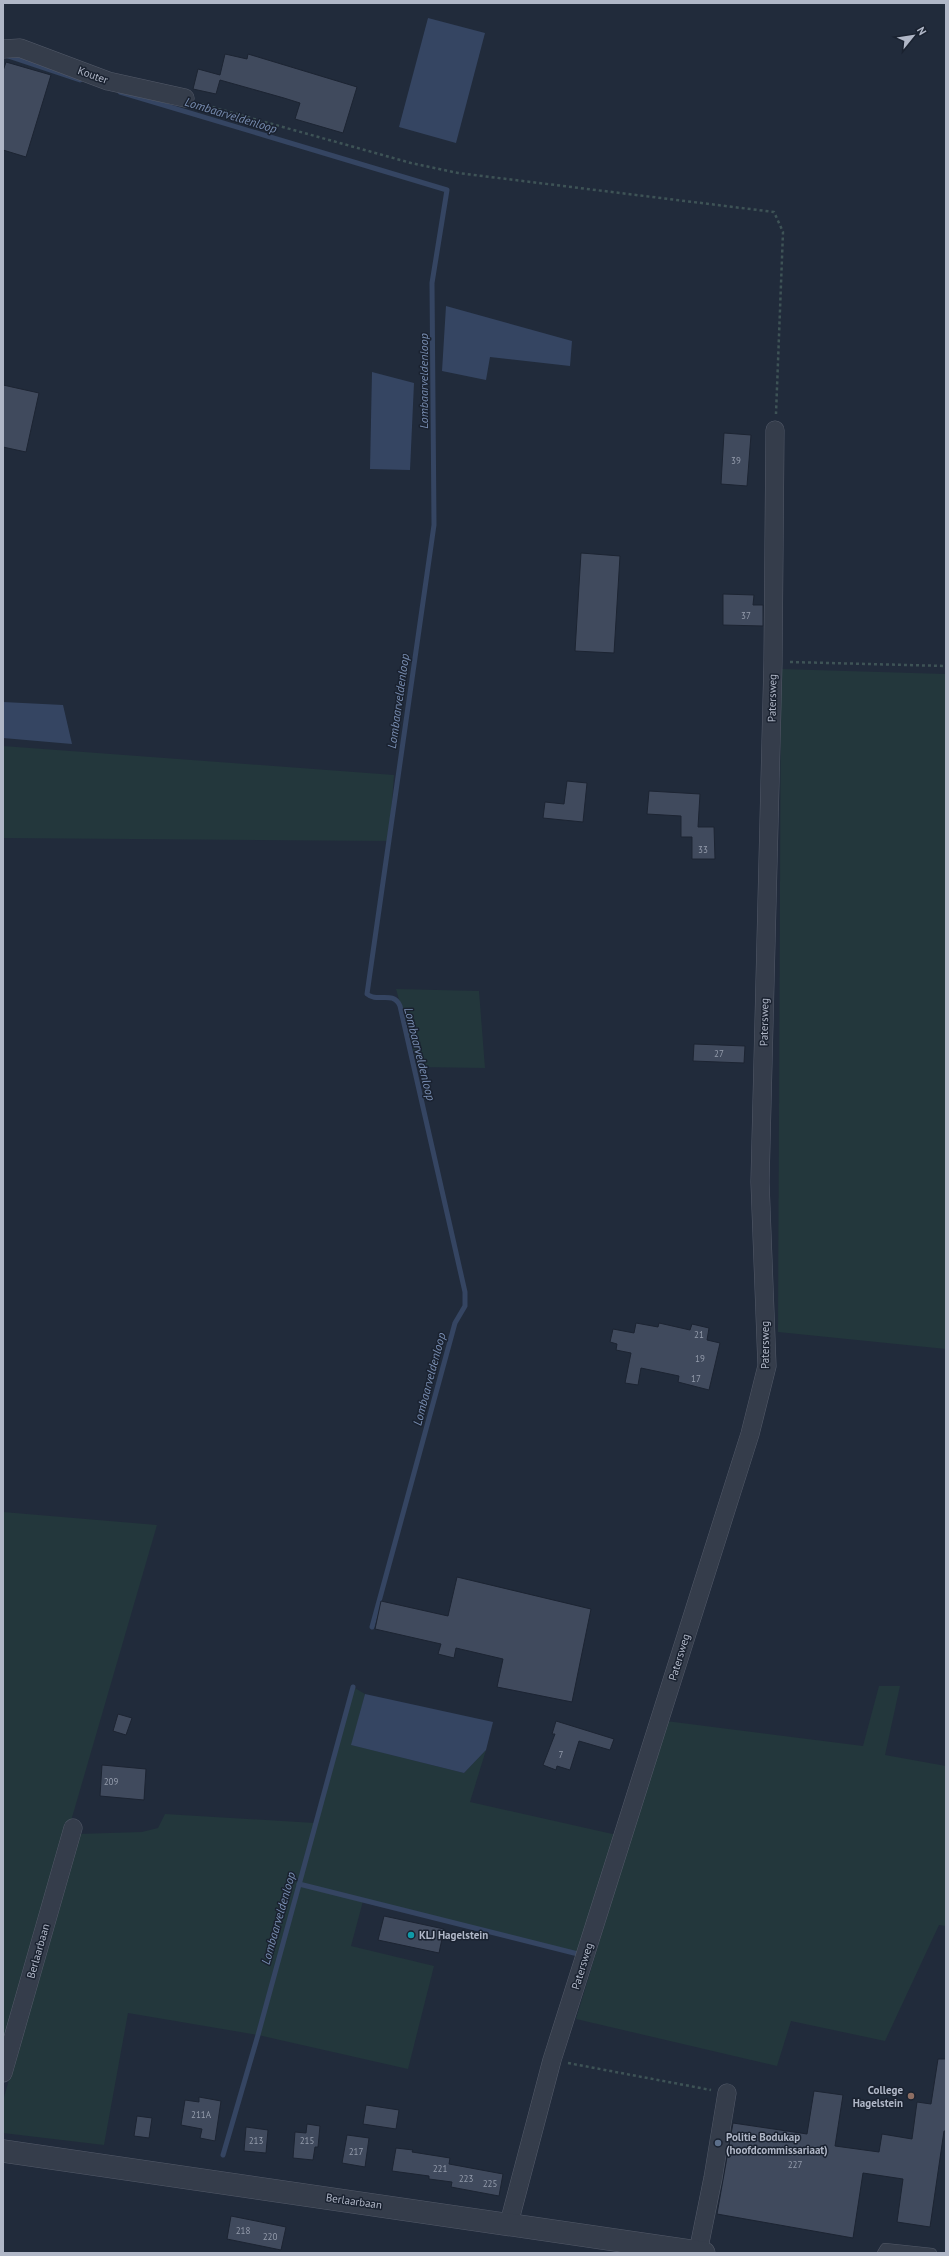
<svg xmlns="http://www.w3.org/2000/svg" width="949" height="2256" viewBox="0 0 949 2256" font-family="'PT Sans',sans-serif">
<rect width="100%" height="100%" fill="#212b3b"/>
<g fill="#23373c">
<path d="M781 669 946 674V1349L778 1332Z"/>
<path d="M3 746 394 775 389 841 3 838Z"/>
<path d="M396 989 479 991 485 1068 418 1067Z"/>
<path d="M3 1512 157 1525 3 2055Z"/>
<path d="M879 1686H900L885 1755 946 1766V1926L939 1925 885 2041 791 2021 777 2066 576 2019 666 1721 863 1746Z"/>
<path d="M353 1687 365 1694 352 1745 464 1773 486 1750 470 1802 617 1835 583 1956 363 1901 351 1946 434 1966 408 2069 258 2035 128 2013 104 2145 3 2133V2101L77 1834 142 1832 158 1828 165 1814 315 1823Z"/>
</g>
<g fill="#354562">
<path d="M428 18 485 33 456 143 399 127Z"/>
<path d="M446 306 572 341 570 366 490 357 486 380 442 371Z"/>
<path d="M372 372 414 383 410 470 370 469Z"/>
<path d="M3 702 63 705 72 744 3 738Z"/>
<path d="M365 1694 493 1722 486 1750 464 1773 351 1745Z"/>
</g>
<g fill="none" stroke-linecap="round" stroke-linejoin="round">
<g stroke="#354562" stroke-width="5">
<path d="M8 56 80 80"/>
<path d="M120 92 447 190 432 283 434 525 367 994C377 1003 393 990 400 1006L465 1292V1306L455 1323 372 1627"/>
<path d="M299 1884 582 1955"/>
<path d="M223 2155 258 2035 353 1687"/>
</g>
</g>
<g fill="#404a5d" stroke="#1c2432">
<path d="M225 54 247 59 248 54 357 87 343 133 295 119 300 103 284 98 220 80 216 94 193 89 198 69 220 75Z"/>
<path d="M6 62 51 75 26 157 3 150V71Z"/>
<path d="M3 385 39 393 26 452 3 447Z"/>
<path d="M724 433 751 435 747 486 721 484Z"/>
<path d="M581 553 620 556 614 653 575 651Z"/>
<path d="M723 594 754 595 753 605H763V626L723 625Z"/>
<path d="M567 781 587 783 583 822 543 818 545 802 564 804Z"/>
<path d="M649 791 700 794 698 827H714L715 859H692V837H681V816L647 814Z"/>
<path d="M694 1044 745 1046 744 1063 693 1061Z"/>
<path d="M636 1323 658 1327 659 1323 690 1330 692 1324 709 1328 707 1340 720 1343 709 1390 678 1382 679 1376 641 1368 638 1385 625 1383 631 1353 616 1350 617 1344 610 1342 613 1329 634 1333Z"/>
<path d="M457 1577 591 1609 572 1702 497 1687 503 1659 456 1648 454 1658 438 1654 441 1644 375 1629 381 1601 448 1616Z"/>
<path d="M118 1714 132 1718 126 1735 113 1731Z"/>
<path d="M556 1721 614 1739 610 1750 579 1741 570 1770 557 1766 556 1770 543 1765 555 1734H552Z"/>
<path d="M102 1765 146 1769 144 1800 100 1796Z"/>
<path d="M384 1916 444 1929 439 1953 378 1940Z"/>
<path d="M938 2059H946V2131H944L930 2227 897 2222 903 2179 863 2173 853 2238 717 2214 733 2123 807 2134 814 2091 843 2095 835 2146 879 2152 882 2134 912 2139 917 2102 931 2104Z"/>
<path d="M199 2097 221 2101 215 2141 200 2138 202 2129 181 2125 185 2100 199 2102Z"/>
<path d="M366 2105 399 2110 396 2129 363 2124Z"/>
<path d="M137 2116 152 2118 149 2138 134 2136Z"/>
<path d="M307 2124 320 2126 318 2147H315L313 2160 293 2158 295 2132 306 2133Z"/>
<path d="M246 2127 268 2130 266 2153 244 2151Z"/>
<path d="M347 2135 369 2138 365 2167 342 2163Z"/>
<path d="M396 2148 413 2150 412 2152 450 2158 449 2164 503 2174 499 2196 451 2187 452 2182 429 2179V2176L392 2171Z"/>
<path d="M231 2216 286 2227 281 2250 227 2239Z"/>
</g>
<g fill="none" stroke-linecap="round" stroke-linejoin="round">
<defs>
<path id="service" d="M882 2253 885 2248 932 2253"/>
<g id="minor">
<path d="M3 49 20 48 108 81 185 98"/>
<path d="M3 2073 73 1828"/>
<path d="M509 2223 552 2060 750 1434 767 1366 760 1182 773 662 775 430"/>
<path d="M698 2252 713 2178 727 2093"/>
</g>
<path id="tertiary" d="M3 2151 704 2253"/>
</defs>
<use href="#service" stroke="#535a69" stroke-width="10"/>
<use href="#minor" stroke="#535a69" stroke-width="19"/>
<use href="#tertiary" stroke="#535a69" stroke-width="23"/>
<g stroke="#3e5356" stroke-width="2.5" stroke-dasharray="3 3" stroke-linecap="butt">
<path d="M201 104 411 163 458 173 774 212 783 232 776 414"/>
<path d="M790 662 946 666"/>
<path d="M568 2063 711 2090"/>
</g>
<use href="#service" stroke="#353d4b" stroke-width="9"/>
<use href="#minor" stroke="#353d4b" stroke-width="18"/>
<use href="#tertiary" stroke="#353d4b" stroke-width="22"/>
</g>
<circle fill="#0f9aa8" stroke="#1a2230" stroke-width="1.5" cx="411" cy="1935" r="4"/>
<circle fill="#8d6e63" stroke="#1a2230" stroke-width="1.5" cx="911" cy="2096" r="4"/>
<circle fill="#5c6f8a" stroke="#1a2230" stroke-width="1.5" cx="718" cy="2143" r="4"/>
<g text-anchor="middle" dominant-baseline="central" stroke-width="3" stroke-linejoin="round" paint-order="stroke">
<g font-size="9" fill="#949cac">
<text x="736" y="460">39</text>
<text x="746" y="615">37</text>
<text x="703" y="849">33</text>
<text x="719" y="1053">27</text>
<text x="699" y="1334">21</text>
<text x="700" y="1358">19</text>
<text x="696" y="1378">17</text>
<text x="561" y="1754">7</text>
<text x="111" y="1781">209</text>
<text x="201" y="2114">211A</text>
<text x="256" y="2140">213</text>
<text x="307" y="2140">215</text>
<text x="356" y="2151">217</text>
<text x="795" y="2164">227</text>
<text x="440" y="2168">221</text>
<text x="466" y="2178">223</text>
<text x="490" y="2183">225</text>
<text x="243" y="2230">218</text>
<text x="270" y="2236">220</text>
</g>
<g font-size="11" fill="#b0b7c7" stroke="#1a2230">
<text transform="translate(93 75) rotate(20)">Kouter</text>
<text transform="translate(772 698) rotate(-89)">Patersweg</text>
<text transform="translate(764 1022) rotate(-89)">Patersweg</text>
<text transform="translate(765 1345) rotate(-90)">Patersweg</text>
<text transform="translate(679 1657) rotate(-73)">Patersweg</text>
<text transform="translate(38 1951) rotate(-74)">Berlaarbaan</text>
<text transform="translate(582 1966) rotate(-73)">Patersweg</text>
<text transform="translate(354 2201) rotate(8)">Berlaarbaan</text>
</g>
<g font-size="11" font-weight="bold" fill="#b0b7c7" stroke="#1a2230" text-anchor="start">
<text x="419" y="1935">KLJ Hagelstein</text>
<text x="903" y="2090" text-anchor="end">College<tspan x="903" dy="13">Hagelstein</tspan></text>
<text x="726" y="2137">Politie Bodukap<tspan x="726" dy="13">(hoofdcommissariaat)</tspan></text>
</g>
<g font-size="12" font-style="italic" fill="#778cb0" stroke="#1a2230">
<text transform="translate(231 115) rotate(17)">Lombaarveldenloop</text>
<text transform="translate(423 381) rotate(-90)">Lombaarveldenloop</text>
<text transform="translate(398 701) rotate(-82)">Lombaarveldenloop</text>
<text transform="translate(420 1054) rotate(76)">Lombaarveldenloop</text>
<text transform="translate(429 1379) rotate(-75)">Lombaarveldenloop</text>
<text transform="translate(278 1918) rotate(-74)">Lombaarveldenloop</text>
</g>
</g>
<rect width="949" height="2256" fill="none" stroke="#b0b7c7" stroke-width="8"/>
<g transform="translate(913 36) rotate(60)" stroke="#1a2230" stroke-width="3" paint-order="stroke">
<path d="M0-3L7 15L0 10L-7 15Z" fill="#b0b7c7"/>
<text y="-6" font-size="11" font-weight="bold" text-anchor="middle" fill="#b0b7c7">N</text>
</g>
</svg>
